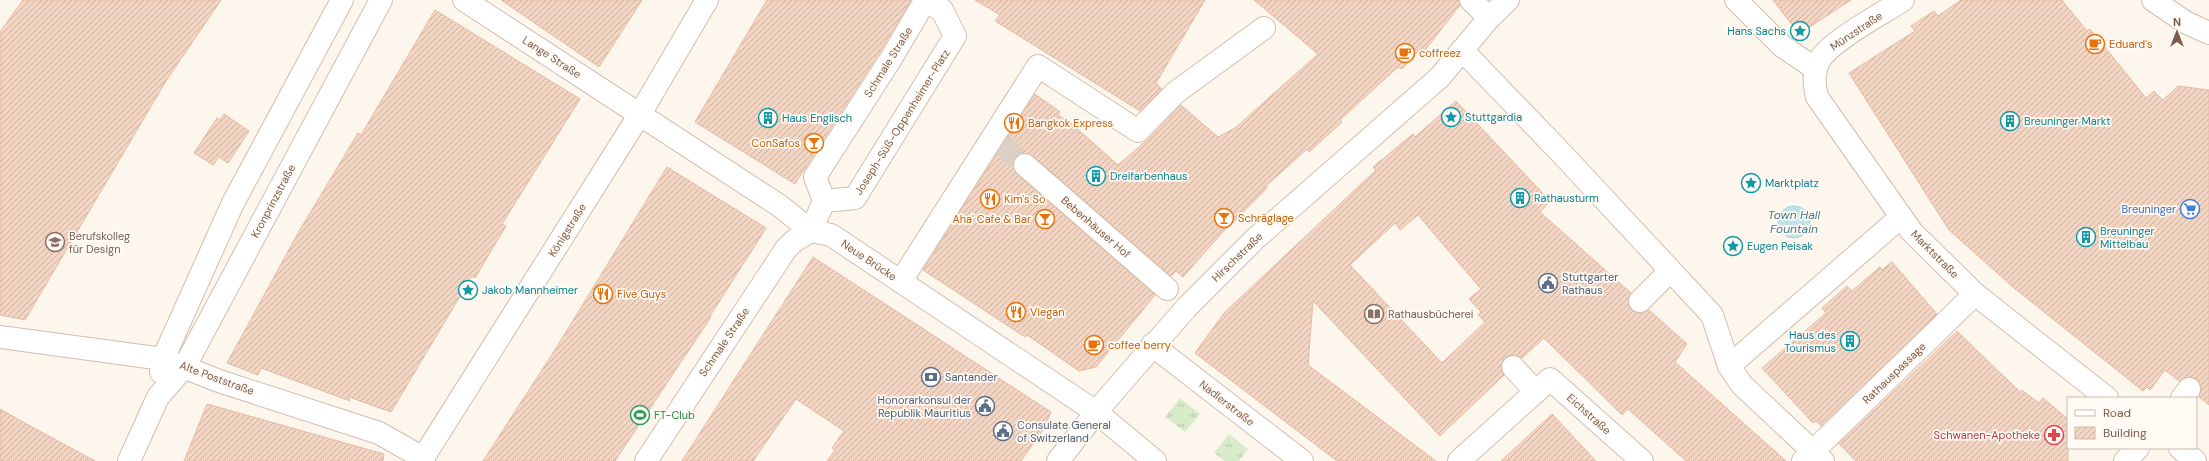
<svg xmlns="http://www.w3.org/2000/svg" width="2209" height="461" viewBox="0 0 2209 461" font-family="'DM Sans',sans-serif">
<defs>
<pattern id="park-tufts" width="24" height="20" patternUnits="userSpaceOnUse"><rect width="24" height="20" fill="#d8ecc9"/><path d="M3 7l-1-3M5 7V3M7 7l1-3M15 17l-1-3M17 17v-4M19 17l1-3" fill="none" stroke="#b4c2a5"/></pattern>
<pattern id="building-hatch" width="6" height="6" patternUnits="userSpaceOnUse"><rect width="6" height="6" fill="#f3d5c3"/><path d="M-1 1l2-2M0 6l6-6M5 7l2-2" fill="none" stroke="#cab0a1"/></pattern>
</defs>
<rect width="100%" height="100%" fill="#fdf6ec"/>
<g fill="url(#park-tufts)">
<path d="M1180 398 1200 414 1185 432 1165 417Z"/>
<path d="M1229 434 1248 449 1239 461H1225L1214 453Z"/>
</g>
<circle fill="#bfe3e8" stroke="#a5d3da" cx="1794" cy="222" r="16"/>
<g fill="url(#building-hatch)" stroke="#e6bba3" fill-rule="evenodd">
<path d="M23 0H221L166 81 25 320 0 315V32Z"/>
<path d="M501 0H642L599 67Z"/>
<path d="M767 0H911L881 50 795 184 695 122Z"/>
<path d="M975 0H1205L1156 83 1162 89 1140 111 995 21 1000 15Z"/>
<path d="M1254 0H1459L1460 5 1423 53 1420 49 1402 69 1398 67 1340 120 1342 122 1309 152 1307 149 1266 186 1267 188 1221 234 1183 277 1176 271 1171 276 1033 156 1027 153 1016 157 1013 163 1017 174 1155 295 1096 367 1079 371 1027 335 1025 337 923 270 1035 94 1060 112 1058 115 1072 124 1118 165 1147 140 1181 105 1218 137 1235 128 1318 54Z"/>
<path d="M1773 0H1851L1799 34Z"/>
<path d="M1961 0H2062L2087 31 2090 29 2146 98 2154 91 2163 100 2178 86 2209 90V405L2199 397 2201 390 2197 379 2190 377 2179 381 2165 370 2150 390 2147 387 2143 391 2014 288 1949 230 1849 73 1915 31 1911 26 1934 11 1938 16Z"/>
<path d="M435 10 580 99 502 224 506 226 475 278 472 276 391 412 349 397 350 401 261 368 258 375 227 363 298 233 358 133 361 135Z"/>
<path d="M1456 101 1550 201 1540 212 1631 293 1628 304 1631 310 1637 313H1644L1649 310 1687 344 1675 362 1786 461H1686L1628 409 1622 415 1544 338 1522 358 1511 355 1504 358 1501 369 1504 375 1440 436 1313 301 1308 365 1436 461H1337L1195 353 1224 313 1376 170 1373 167 1413 134 1415 137ZM1418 215 1481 289 1469 299 1481 312 1478 315 1485 322 1442 363 1350 265 1395 223 1400 230Z"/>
<path d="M224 114 249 131 228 163 219 157 213 165 194 153 217 118 220 120Z"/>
<path d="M667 167 766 228 710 316 711 317 615 461H483L558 345Z"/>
<path d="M813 257 1051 412 1043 430 1021 461H827L835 450 832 448 844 431 796 399 753 461H682Z"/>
<path d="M1892 262 1937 314 1821 426 1816 421 1813 423 1762 368 1826 313 1822 308 1847 286 1852 291 1880 267 1882 270Z"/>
<path d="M1957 331 2020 392 2022 390 2039 403 2043 398 2068 419V461H1856L1839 444Z"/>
<path d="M207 404 384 454 383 461H184Z"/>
<path d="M0 409 23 422 95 461H0Z"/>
<path d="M1552 414 1596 461H1501Z"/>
</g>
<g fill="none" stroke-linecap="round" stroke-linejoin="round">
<path stroke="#dcd0c4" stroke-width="22" stroke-dasharray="22 11" stroke-linecap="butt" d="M1001 144 1025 165"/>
<defs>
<g id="street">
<path d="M464 0 780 206 811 231 831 235 1096 412 1155 461"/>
<path d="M1471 0 1489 18"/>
<path d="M1736 0 1782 46 1816 69"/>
<path d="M1903 0C1882 14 1830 41 1819 61 1813 72 1814 85 1817 97L1912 232 1975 294 2107 398"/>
<path d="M2153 0 2185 22 2209 33"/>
<path d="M1462 50 1564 156 1712 315 1729 366 1742 385 1823 461"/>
<path d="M1025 165 1167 289"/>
<path d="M824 201 815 177 892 57 925 1 942 10"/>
<path d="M811 231 824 201 855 198 955 36 942 10"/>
<path d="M901 281 1038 66 1138 131 1175 93 1264 28"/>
<path d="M1640 301 1670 271"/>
<path d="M0 337 163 359 219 381 379 433 423 458"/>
<path d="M1152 345 1302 461"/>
<path d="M1729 366 1901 217"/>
<path d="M1513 367 1536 392"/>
<path d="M161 372 163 359 233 203 342 0"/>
<path d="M2182 398 2189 389"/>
<path d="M2180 448 2195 461"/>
<path d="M129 461 158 397 185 366 381 0"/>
<path d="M424 461 423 458 640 114 707 0"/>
<path d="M646 461 786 249 794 241 811 231"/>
<path d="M1058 461 1101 406 1187 307 1255 239 1440 77 1489 18 1508 0"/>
<path d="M1459 461 1550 379 1642 461"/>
<path d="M1803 461 1975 294"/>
<path d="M2125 461 2138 448"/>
</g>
</defs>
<use href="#street" stroke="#d1beb0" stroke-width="24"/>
<use href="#street" stroke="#fff" stroke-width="22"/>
</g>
<defs>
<symbol id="sight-ring" viewBox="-11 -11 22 22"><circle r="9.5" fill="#fffaf3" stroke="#0f9aa8" stroke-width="1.5"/><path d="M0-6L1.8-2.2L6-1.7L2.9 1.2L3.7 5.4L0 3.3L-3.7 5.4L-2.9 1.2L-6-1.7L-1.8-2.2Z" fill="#0f9aa8"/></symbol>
<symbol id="cafe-ring" viewBox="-11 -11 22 22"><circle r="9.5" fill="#fffaf3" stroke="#e8710a" stroke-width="1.5"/><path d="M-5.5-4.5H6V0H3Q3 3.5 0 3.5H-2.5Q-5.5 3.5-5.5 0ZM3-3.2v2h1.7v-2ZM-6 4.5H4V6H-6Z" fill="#e8710a"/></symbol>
<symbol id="building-ring" viewBox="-11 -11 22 22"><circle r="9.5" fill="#fffaf3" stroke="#0f9aa8" stroke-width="1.5"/><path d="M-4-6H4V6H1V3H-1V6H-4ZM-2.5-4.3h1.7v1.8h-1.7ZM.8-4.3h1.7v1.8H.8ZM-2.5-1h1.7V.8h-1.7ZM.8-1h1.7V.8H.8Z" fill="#0f9aa8"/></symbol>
<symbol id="restaurant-ring" viewBox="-11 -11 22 22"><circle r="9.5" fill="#fffaf3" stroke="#e8710a" stroke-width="1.5"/><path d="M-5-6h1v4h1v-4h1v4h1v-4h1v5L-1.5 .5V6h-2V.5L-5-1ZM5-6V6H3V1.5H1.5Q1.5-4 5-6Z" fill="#e8710a"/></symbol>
<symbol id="bar-ring" viewBox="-11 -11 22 22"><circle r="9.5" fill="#fffaf3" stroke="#e8710a" stroke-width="1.5"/><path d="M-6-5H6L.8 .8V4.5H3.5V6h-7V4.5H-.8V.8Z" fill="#e8710a"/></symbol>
<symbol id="supermarket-ring" viewBox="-11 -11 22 22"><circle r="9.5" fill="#fffaf3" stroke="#3f7fe0" stroke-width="1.5"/><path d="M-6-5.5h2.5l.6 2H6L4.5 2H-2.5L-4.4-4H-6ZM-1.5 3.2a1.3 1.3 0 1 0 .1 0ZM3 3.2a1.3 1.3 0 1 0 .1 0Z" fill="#3f7fe0"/></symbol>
<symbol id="school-ring" viewBox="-11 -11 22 22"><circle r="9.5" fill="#fffaf3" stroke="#8d6e63" stroke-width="1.5"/><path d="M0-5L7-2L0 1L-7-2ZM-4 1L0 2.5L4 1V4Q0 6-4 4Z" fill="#8d6e63"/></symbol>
<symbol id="civic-ring" viewBox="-11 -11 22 22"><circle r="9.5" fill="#fffaf3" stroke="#5c6f8a" stroke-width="1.5"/><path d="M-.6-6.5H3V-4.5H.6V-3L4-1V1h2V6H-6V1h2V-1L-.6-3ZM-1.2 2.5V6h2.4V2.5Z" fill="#5c6f8a"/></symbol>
<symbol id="library-ring" viewBox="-11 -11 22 22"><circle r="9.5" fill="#fffaf3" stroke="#8d6e63" stroke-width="1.5"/><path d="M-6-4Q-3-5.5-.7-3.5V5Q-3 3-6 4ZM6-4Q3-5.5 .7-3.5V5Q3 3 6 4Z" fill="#8d6e63"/></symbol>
<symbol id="bank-ring" viewBox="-11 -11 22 22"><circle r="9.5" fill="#fffaf3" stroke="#5c6f8a" stroke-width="1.5"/><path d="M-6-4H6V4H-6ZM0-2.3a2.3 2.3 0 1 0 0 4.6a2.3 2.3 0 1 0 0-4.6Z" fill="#5c6f8a"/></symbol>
<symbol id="stadium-ring" viewBox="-11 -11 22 22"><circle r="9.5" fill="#fffaf3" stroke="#2e9e5b" stroke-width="1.5"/><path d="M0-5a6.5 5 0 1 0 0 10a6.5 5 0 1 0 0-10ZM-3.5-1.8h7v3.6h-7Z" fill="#2e9e5b"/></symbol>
<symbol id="pharmacy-ring" viewBox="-11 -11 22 22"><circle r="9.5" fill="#fffaf3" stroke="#e0444e" stroke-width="1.5"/><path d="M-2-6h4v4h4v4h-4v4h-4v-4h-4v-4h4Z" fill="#e0444e"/></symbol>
</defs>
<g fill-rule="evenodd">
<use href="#sight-ring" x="1789" y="20" width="22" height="22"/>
<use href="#cafe-ring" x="2084" y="33" width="22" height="22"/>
<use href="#cafe-ring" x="1394" y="42" width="22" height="22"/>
<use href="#sight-ring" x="1440" y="106" width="22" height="22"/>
<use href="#building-ring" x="757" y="107" width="22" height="22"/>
<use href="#building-ring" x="1999" y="110" width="22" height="22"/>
<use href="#restaurant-ring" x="1003" y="112" width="22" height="22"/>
<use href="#bar-ring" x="803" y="132" width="22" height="22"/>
<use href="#building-ring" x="1085" y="165" width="22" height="22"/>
<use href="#sight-ring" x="1740" y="172" width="22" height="22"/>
<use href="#building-ring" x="1509" y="187" width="22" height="22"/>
<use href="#restaurant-ring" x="979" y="188" width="22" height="22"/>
<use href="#supermarket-ring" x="2179" y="198" width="22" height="22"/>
<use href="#bar-ring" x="1213" y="207" width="22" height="22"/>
<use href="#bar-ring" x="1034" y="208" width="22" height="22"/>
<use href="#building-ring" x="2075" y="226" width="22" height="22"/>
<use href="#school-ring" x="44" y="231" width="22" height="22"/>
<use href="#sight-ring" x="1722" y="235" width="22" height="22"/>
<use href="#civic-ring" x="1537" y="272" width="22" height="22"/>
<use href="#sight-ring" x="457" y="279" width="22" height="22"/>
<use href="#restaurant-ring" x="592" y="283" width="22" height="22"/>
<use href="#restaurant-ring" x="1005" y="301" width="22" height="22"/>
<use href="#library-ring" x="1363" y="303" width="22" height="22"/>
<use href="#building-ring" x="1839" y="330" width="22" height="22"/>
<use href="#cafe-ring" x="1083" y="334" width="22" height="22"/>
<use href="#bank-ring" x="920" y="366" width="22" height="22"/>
<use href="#civic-ring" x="974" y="395" width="22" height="22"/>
<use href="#stadium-ring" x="629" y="404" width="22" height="22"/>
<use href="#civic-ring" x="992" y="420" width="22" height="22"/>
<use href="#pharmacy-ring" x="2043" y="424" width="22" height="22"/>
</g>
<g text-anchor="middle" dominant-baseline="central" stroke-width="3.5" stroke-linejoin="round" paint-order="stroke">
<g font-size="11" fill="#0d838f" stroke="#fffaf3" text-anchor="start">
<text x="1786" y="31" text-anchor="end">Hans Sachs</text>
<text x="1465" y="117">Stuttgardia</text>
<text x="782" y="118">Haus Englisch</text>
<text x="2024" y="121">Breuninger Markt</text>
<text x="1110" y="176">Dreifarbenhaus</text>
<text x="1765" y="183">Marktplatz</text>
<text x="1534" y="198">Rathausturm</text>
<text x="2100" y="231">Breuninger<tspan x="2100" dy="13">Mittelbau</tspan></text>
<text x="1747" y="246">Eugen Peisak</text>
<text x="482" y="290">Jakob Mannheimer</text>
<text x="1836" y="335" text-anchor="end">Haus des<tspan x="1836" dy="13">Tourismus</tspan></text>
</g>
<g font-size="11" fill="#7a5c4d" stroke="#fffaf3">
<text transform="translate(1856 31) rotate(-34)">Münzstraße</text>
<text transform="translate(552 57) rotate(33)">Lange Straße</text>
<text transform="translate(888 62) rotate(-58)">Schmale Straße</text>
<text transform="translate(902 122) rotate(-58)">Joseph-Süß-Oppenheimer-Platz</text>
<text transform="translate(273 201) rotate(-62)">Kronprinzstraße</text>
<text transform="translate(1096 227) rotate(41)">Bebenhäuser Hof</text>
<text transform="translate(567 230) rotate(-58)">Königstraße</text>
<text transform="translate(1935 254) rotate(45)">Marktstraße</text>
<text transform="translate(1237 257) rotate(-44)">Hirschstraße</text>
<text transform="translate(869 260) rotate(34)">Neue Brücke</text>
<text transform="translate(724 342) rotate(-56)">Schmale Straße</text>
<text transform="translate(1894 373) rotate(-44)">Rathauspassage</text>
<text transform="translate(217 378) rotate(20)">Alte Poststraße</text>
<text transform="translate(1227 403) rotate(38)">Nadlerstraße</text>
<text transform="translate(1589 414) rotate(42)">Eichstraße</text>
</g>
<g font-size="11" fill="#c56008" stroke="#fffaf3" text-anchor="start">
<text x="2109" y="44">Eduard's</text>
<text x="1419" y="53">coffreez</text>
<text x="1028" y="123">Bangkok Express</text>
<text x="800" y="143" text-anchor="end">ConSafos</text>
<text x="1004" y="199">Kim's So</text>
<text x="1238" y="218">Schräglage</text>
<text x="1031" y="219" text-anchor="end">Aha' Cafe &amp; Bar</text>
<text x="617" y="294">Five Guys</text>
<text x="1030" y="312">Viegan</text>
<text x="1108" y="345">coffee berry</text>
</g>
<g font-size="11" fill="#366cbe" stroke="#fffaf3" text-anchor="end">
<text x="2176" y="209">Breuninger</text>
</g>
<g font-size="11" fill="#785e54" stroke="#fffaf3" text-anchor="start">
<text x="69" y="236">Berufskolleg<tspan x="69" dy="13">für Design</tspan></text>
<text x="1388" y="314">Rathausbücherei</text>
</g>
<g font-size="11" fill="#4e5e75" stroke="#fffaf3" text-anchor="start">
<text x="1562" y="277">Stuttgarter<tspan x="1562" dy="13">Rathaus</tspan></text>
<text x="945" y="377">Santander</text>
<text x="971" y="400" text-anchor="end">Honorarkonsul der<tspan x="971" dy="13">Republik Mauritius</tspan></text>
<text x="1017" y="425">Consulate General<tspan x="1017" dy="13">of Switzerland</tspan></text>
</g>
<g font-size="11" fill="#27864d" stroke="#fffaf3" text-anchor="start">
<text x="654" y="415">FT-Club</text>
</g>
<g font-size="11" fill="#be3a42" stroke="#fffaf3" text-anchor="end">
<text x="2040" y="435">Schwanen-Apotheke</text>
</g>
<g font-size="12" font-style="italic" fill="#437c86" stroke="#fffaf3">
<text x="1794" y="215">Town Hall<tspan x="1794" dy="14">Fountain</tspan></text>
</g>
</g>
<rect x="2067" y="397" width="130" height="52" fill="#fffaf3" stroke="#cabbb1"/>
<rect x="2075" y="410" width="20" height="6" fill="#ffffff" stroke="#cabbb1"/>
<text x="2103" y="417" font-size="12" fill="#7a5c4d">Road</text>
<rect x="2075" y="427" width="20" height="12" fill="url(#building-hatch)" stroke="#cabbb1"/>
<text x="2103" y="437" font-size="12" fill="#7a5c4d">Building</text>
<g transform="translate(2177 32)" stroke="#fffaf3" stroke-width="3" paint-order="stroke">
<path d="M0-3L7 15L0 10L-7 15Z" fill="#7a5c4d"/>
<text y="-6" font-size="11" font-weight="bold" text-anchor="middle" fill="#7a5c4d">N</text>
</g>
</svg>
